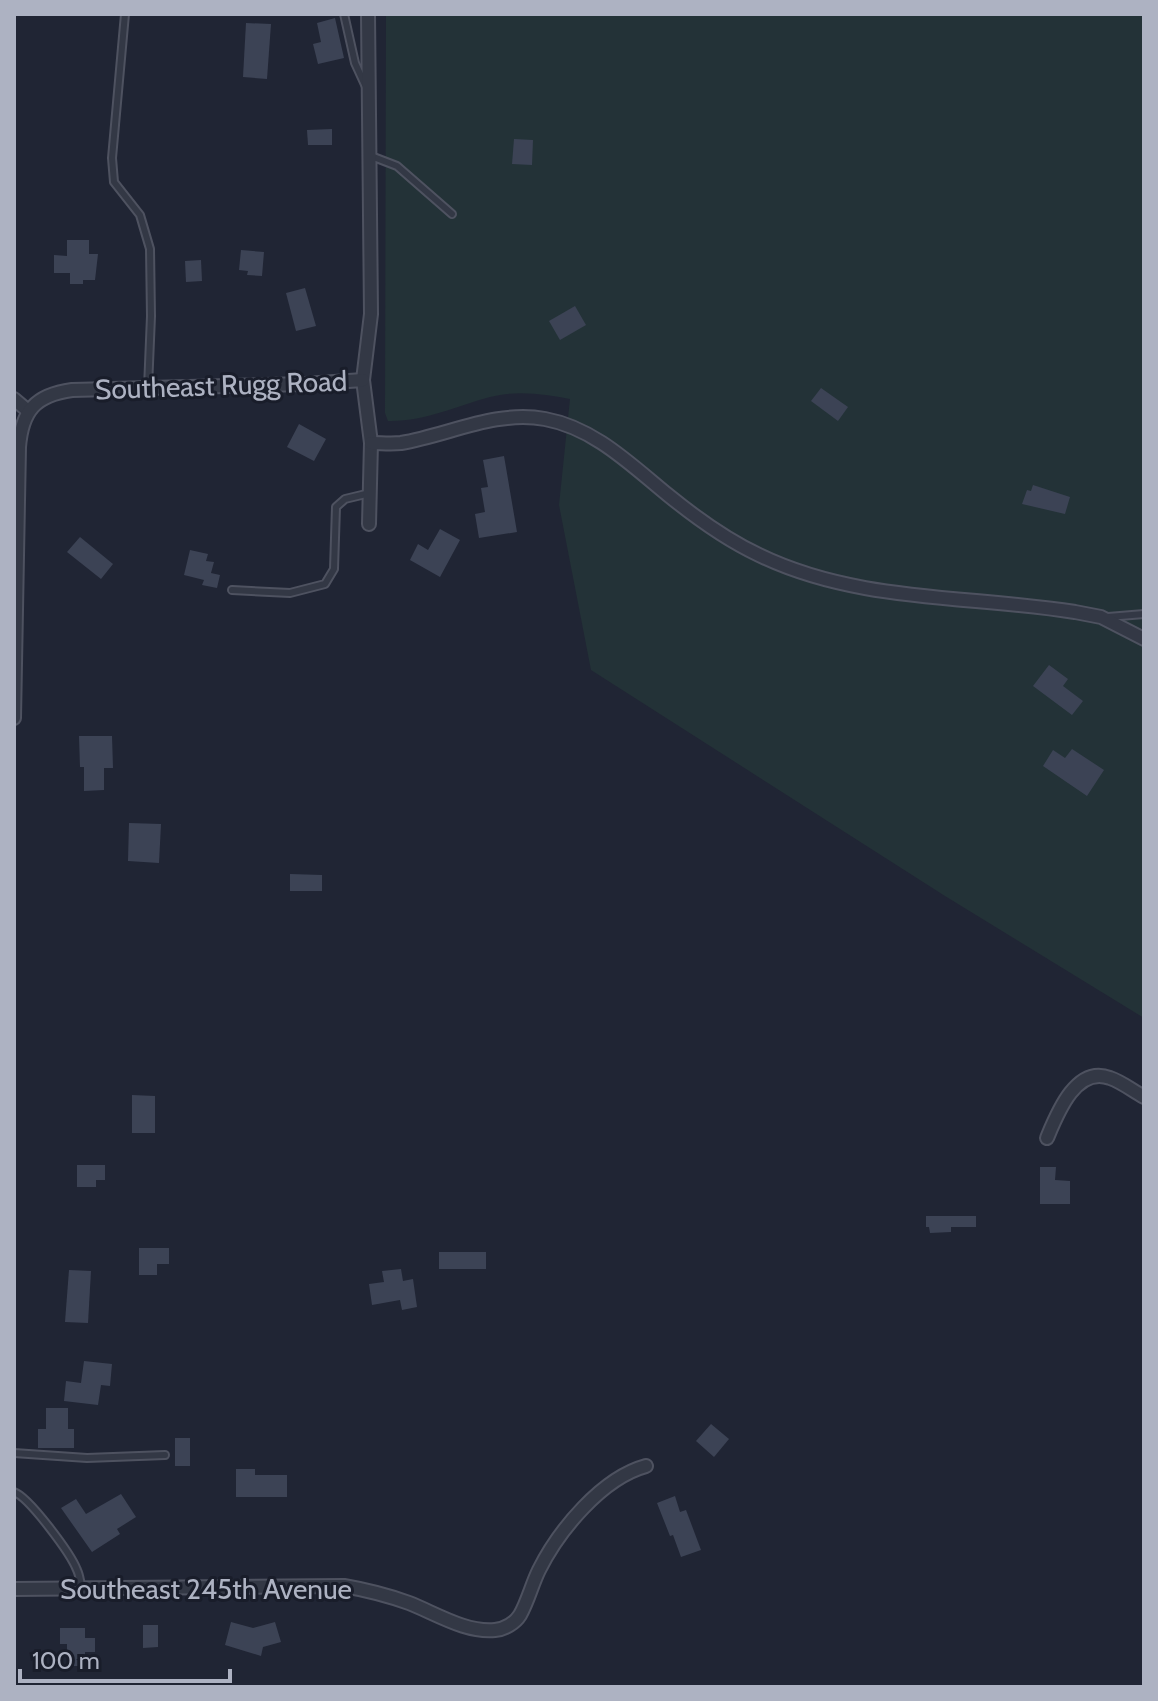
<svg xmlns="http://www.w3.org/2000/svg" width="1158" height="1701" viewBox="0 0 1158 1701" font-family="Cabin,sans-serif">
<rect width="100%" height="100%" fill="#202534"/>
<path fill="#233237" d="M386 14H1144V1018L945 896 591 670 559 505 570 399C544 394 517 390 490 397 456 406 424 422 388 421L385 413Z"/>
<g fill="#3c4355">
<path d="M335 18 344 58 318 64 313 44 321 42 317 23Z"/>
<path d="M246 23 271 24 267 79 243 77Z"/>
<path d="M332 129V145H308L307 130Z"/>
<path d="M514 139 533 140 532 165 512 164Z"/>
<path d="M67 240H89V254H98L95 280H83V284H70V273H54V255L67 256Z"/>
<path d="M241 250 264 252 262 276 247 275 248 271 239 270Z"/>
<path d="M201 260 202 281 186 282 185 261Z"/>
<path d="M305 288 316 326 296 331 286 293Z"/>
<path d="M575 306 586 325 560 340 549 321Z"/>
<path d="M821 388 848 407 838 421 811 401Z"/>
<path d="M299 424 326 439 314 461 287 447Z"/>
<path d="M504 456 517 532 479 538 475 514 485 512 481 488 488 487 483 460Z"/>
<path d="M1033 485 1070 497 1065 514 1022 504 1027 490 1031 491Z"/>
<path d="M440 529 460 540 440 577 410 560 418 544 428 550Z"/>
<path d="M80 537 113 564 101 579 67 552Z"/>
<path d="M190 550 208 554 206 561 214 562 211 573 220 575 217 588 202 585 204 580 184 575Z"/>
<path d="M1049 665 1068 679 1063 686 1083 701 1072 715 1033 686Z"/>
<path d="M79 736H112L113 768H104V790L84 791V767H80Z"/>
<path d="M1072 749 1104 770 1087 796 1043 766 1053 750 1065 758Z"/>
<path d="M129 823 161 824 159 863 128 861Z"/>
<path d="M290 874 322 875V891H290Z"/>
<path d="M132 1095 155 1096V1133H132Z"/>
<path d="M77 1165H105V1180H96V1187H77Z"/>
<path d="M1040 1167H1056L1055 1180 1070 1181V1204H1040Z"/>
<path d="M926 1216H976V1227H951V1232L930 1233 929 1227H926Z"/>
<path d="M139 1248H169V1264H157V1275H139Z"/>
<rect x="439" y="1252" width="47" height="17"/>
<path d="M401 1269 403 1281 413 1279 417 1307 402 1310 400 1300 372 1305 369 1284 384 1282 382 1271Z"/>
<path d="M69 1270 91 1271 88 1323 65 1322Z"/>
<path d="M84 1361 112 1364 110 1386 101 1385 98 1405 64 1401 66 1381 81 1383Z"/>
<path d="M46 1408H68V1429H74V1448H38V1429H46Z"/>
<path d="M711 1424 729 1439 714 1457 696 1441Z"/>
<rect x="175" y="1438" width="15" height="28"/>
<path d="M236 1469H255V1475H287V1497H236Z"/>
<path d="M121 1494 136 1517 117 1529 120 1534 92 1552 61 1508 76 1499 86 1514Z"/>
<path d="M675 1496 680 1512 686 1510 701 1550 681 1557 673 1535 670 1536 657 1503Z"/>
<path d="M231 1622 253 1628 275 1622 281 1642 263 1647 261 1656 225 1645Z"/>
<path d="M143 1625H158V1647L143 1648Z"/>
<path d="M60 1628H85V1638H95V1652H85V1666H67V1644H60Z"/>
</g>
<g fill="none" stroke-linecap="round" stroke-linejoin="round">
<defs>
<g id="service">
<path d="M125 14 112 158 114 182 140 215 150 249 151 316 148 388"/>
<path d="M344 14 355 63 366 87"/>
<path d="M371 156 397 166 452 214"/>
<path d="M232 590 290 593 325 584 334 569 336 507 345 499 370 493"/>
<path d="M1108 617 1144 614"/>
<path d="M14 1453 87 1458 165 1455"/>
<path d="M14 1492C29 1497 71 1554 77 1570 80 1576 80 1583 82 1589"/>
</g>
<g id="minor">
<path d="M368 14 371 314 363 380 371 443 369 524"/>
<path d="M14 399 27 410"/>
<path d="M371 443C381 443 391 444 401 443 449 435 495 410 545 419 594 428 630 464 668 495 695 517 727 540 759 555 858 603 969 595 1075 612L1101 617 1144 639"/>
<path d="M14 718 19 447C22 411 35 395 72 390L305 384 363 380"/>
<path d="M1047 1138C1057 1114 1076 1065 1110 1078 1122 1082 1133 1091 1144 1097"/>
<path d="M14 1589 344 1586C367 1590 387 1595 409 1603 435 1613 466 1633 495 1630 505 1629 515 1623 520 1615 528 1601 532 1584 539 1570 559 1530 602 1478 646 1466"/>
</g>
</defs>
<use href="#service" stroke="#4e5260" stroke-width="10"/>
<use href="#minor" stroke="#4e5260" stroke-width="16"/>
<use href="#service" stroke="#333845" stroke-width="6"/>
<use href="#minor" stroke="#333845" stroke-width="12"/>
</g>
<g text-anchor="middle" dominant-baseline="central" stroke-width="6" stroke-linejoin="round" paint-order="stroke">
<g font-size="28" fill="#adb2c2" stroke="#191d2a">
<text transform="translate(221 385) rotate(-2)">Southeast Rugg Road</text>
<text x="206" y="1589">Southeast 245th Avenue</text>
</g>
</g>
<rect width="1158" height="1701" fill="none" stroke="#adb2c2" stroke-width="32"/>
<path d="M20 1669v12h210v-12" fill="none" stroke="#adb2c2" stroke-width="4"/>
<text x="32" y="1669" font-size="24" fill="#adb2c2" stroke="#191d2a" stroke-width="6" paint-order="stroke">100 m</text>
</svg>
